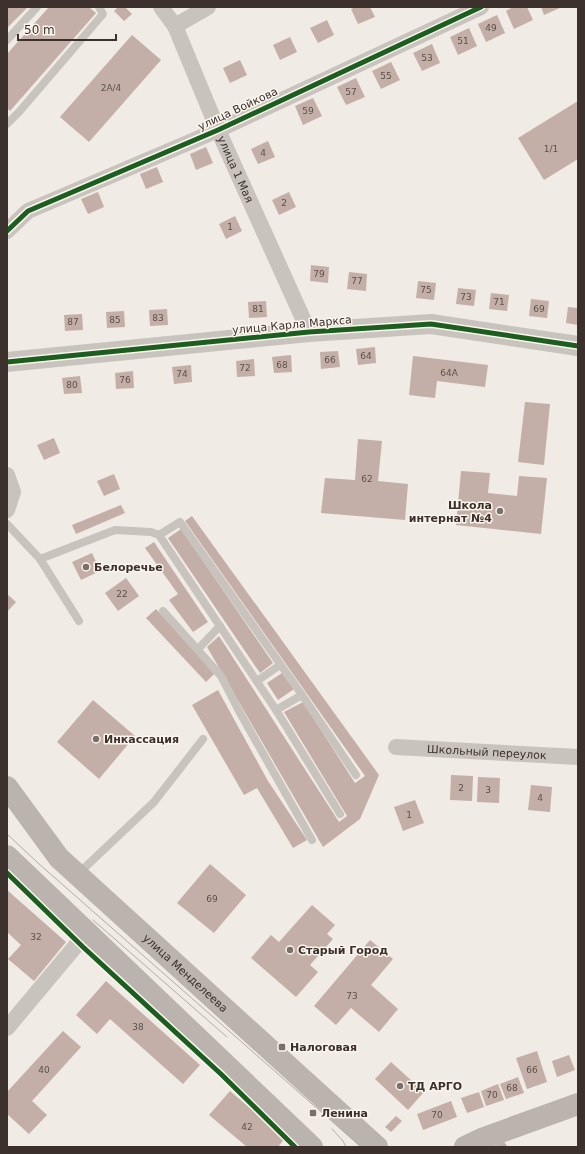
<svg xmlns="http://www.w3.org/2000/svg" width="585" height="1154" viewBox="0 0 585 1154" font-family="'DejaVu Sans',sans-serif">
<rect width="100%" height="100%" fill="#f0ebe5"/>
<g fill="#c3afa7">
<path d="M7 7H28L7 28Z"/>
<path d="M49 7H89L96 13 10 111 7 108V54Z"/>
<path d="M118 7H125L132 14 124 21 114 11Z"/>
<path d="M356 7H370L375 17 358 24 351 9Z"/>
<path d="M513 7H527L533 20 514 29 506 11Z"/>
<path d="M541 7H562L544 15Z"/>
<path d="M497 15 505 33 486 42 478 24Z"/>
<path d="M327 20 334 35 318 43 310 28Z"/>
<path d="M469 28 477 46 458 55 450 37Z"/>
<path d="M132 35 161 60 89 142 60 117Z"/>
<path d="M290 37 297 52 280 60 273 45Z"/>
<path d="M432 44 440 63 422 71 413 53Z"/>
<path d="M240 60 247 75 230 83 223 68Z"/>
<path d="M391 62 400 80 381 89 372 71Z"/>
<path d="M356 78 365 97 346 105 337 87Z"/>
<path d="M313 98 322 116 303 125 295 106Z"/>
<path d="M578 101V159L544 180 518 138Z"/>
<path d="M268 141 275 157 258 164 251 149Z"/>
<path d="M206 147 213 163 196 170 190 154Z"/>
<path d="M157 167 163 182 146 189 140 174Z"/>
<path d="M98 192 104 207 88 214 81 199Z"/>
<path d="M289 192 296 207 279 215 272 200Z"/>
<path d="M235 216 242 231 226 239 219 224Z"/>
<path d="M311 265 329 267 328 283 310 281Z"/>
<path d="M349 272 367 274 366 291 347 289Z"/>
<path d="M418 281 436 283 434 300 416 298Z"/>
<path d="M458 288 476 290 474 306 456 304Z"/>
<path d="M491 293 509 295 507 311 489 309Z"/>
<path d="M531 299 549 301 547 318 529 316Z"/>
<path d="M266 301 267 317 249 318 248 302Z"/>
<path d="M568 307 578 308V325L566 323Z"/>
<path d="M167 309 168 325 150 326 149 310Z"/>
<path d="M124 311 125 327 107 328 106 312Z"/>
<path d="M82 314 83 330 65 331 64 315Z"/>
<path d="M375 347 376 363 358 365 356 349Z"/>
<path d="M338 351 340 367 321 369 320 352Z"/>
<path d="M291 355 292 372 274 373 272 357Z"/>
<path d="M413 356 488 365 485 387 437 381 435 398 409 395Z"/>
<path d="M254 359 255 376 237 377 236 361Z"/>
<path d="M191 365 192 382 174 384 172 367Z"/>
<path d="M133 371 134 388 116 389 115 373Z"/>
<path d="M80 376 82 393 64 394 62 378Z"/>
<path d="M525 402 550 404 544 465 518 462Z"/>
<path d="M54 438 60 453 44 460 37 445Z"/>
<path d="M358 439 382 441 378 481 408 484 405 520 321 513 325 478 355 480Z"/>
<path d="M461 471 490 473 488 493 517 496 519 476 547 478 541 534 456 525Z"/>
<path d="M114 474 120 489 104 496 97 481Z"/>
<path d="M121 505 125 513 76 534 72 525Z"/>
<path d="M192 516 379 775 360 819 323 847 207 647 219 636 339 822 347 816 284 712 303 702 355 783 365 776 185 521Z"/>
<path d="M181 529 273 663 260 673 168 538Z"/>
<path d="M154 542 208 622 193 632 169 600 178 594 145 548Z"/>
<path d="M92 553 100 571 81 580 72 562Z"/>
<path d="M126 578 139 596 118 611 105 593Z"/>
<path d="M7 594 16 602 7 612Z"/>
<path d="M156 609 215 673 206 682 146 618Z"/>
<path d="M282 673 294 689 278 700 267 683Z"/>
<path d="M218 690 268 781 307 840 293 848 257 788 244 795 192 705Z"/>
<path d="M93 700 135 736 99 779 57 742Z"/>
<path d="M451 775 473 776 472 801 450 800Z"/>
<path d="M478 777 500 778 499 803 477 802Z"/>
<path d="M531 785 552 787 550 812 528 810Z"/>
<path d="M415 800 424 823 403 831 394 807Z"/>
<path d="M210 864 246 895 214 933 177 903Z"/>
<path d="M7 890 66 942 34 981 8 959 21 945 7 932Z"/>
<path d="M312 905 335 925 327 934 333 939 310 965 318 972 296 997 251 958 271 935 279 942Z"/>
<path d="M370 940 393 959 371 985 398 1009 379 1032 351 1008 336 1025 314 1006Z"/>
<path d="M106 981 200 1065 183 1084 110 1019 97 1034 76 1015Z"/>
<path d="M63 1031 81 1047 32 1101 47 1115 29 1134 7 1114V1092Z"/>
<path d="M537 1051 547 1082 527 1089 516 1058Z"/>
<path d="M569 1055 575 1070 557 1077 552 1061Z"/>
<path d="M391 1062 424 1092 408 1110 375 1079Z"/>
<path d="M518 1077 524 1093 506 1099 500 1084Z"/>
<path d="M498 1084 504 1100 486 1106 481 1091Z"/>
<path d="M230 1091 285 1138 278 1147H247L209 1115Z"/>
<path d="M479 1092 484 1107 467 1113 461 1098Z"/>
<path d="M451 1101 457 1117 423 1130 417 1114Z"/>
<path d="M396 1116 402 1121 391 1132 385 1127Z"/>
<path d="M504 1142 508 1147H492Z"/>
</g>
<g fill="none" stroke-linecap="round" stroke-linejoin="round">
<g stroke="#c9c3be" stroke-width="8">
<path d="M7 40 37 7"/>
<path d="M7 124 19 112 103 14 99 7"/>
<path d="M7 524 40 559 115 530 151 532 159 535 276 710 340 814"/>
<path d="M159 535 180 522 302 695 356 775"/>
<path d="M40 559 79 621"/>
<path d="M163 611 221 676 240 713 312 840"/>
<path d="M198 649 220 626"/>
<path d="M257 681 280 665"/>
<path d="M276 710 302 695"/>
<path d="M78 874 154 802 203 739"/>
</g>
<g stroke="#c9c3be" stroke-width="16">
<path id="s1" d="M161 7 175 26 218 130 309 332"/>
<path d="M175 26 208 7"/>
<path d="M7 231 28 211 218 130 481 7"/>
<path d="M7 475 13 492 7 510"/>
<path id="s2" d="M396 747 578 757"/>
<path d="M7 1028 79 942"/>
</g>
<path stroke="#c9c3be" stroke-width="20" d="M7 362 309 332 431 324 578 346"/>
<g stroke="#bab3ae" stroke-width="22">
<path id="s3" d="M7 787 59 858 377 1147"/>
<path d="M7 856 312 1147"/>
<path d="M465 1147 484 1138 578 1104"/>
</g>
<g stroke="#b1aca8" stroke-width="1">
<path d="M7 834 38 863 361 1147"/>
<path d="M93 920 227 1037"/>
<path d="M332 1129 343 1141 346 1147"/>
</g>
<defs>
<g id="cycleway">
<path d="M7 231 28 211 218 130 481 7"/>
<path d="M7 362 309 332 431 324 578 346"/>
<path d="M7 873 83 947 222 1075 295 1147"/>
</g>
</defs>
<use href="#cycleway" stroke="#fbf5ee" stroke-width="8"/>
<use href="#cycleway" stroke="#1b5e20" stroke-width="5"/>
</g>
<g fill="#7a716c" stroke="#fbf5ee" stroke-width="1.5">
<circle cx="500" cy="511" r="4"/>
<circle cx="86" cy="567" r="4"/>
<circle cx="96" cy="739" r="4"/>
<circle cx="290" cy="950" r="4"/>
<rect x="278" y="1043" width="8" height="8" rx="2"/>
<circle cx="400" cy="1086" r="4"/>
<rect x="309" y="1109" width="8" height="8" rx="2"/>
</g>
<g text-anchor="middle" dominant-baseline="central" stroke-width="3" stroke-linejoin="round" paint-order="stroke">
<g font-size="9" fill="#5d504a">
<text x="491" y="28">49</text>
<text x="463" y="41">51</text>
<text x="427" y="58">53</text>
<text x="386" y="76">55</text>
<text x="111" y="88">2А/4</text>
<text x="351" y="92">57</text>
<text x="308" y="111">59</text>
<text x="551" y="149">1/1</text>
<text x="263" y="153">4</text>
<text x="284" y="203">2</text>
<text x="230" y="227">1</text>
<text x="319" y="274">79</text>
<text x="357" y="281">77</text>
<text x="426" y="290">75</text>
<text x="466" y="297">73</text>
<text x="499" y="302">71</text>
<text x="258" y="309">81</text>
<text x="539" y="309">69</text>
<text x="158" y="318">83</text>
<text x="115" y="320">85</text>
<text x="73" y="322">87</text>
<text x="366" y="356">64</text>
<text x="330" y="360">66</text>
<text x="282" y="365">68</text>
<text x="245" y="368">72</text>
<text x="449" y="373">64А</text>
<text x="182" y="374">74</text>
<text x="125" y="380">76</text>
<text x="72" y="385">80</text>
<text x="367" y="479">62</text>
<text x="122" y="594">22</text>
<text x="461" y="788">2</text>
<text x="488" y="790">3</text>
<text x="540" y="798">4</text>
<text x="409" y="815">1</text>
<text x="212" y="899">69</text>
<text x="36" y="937">32</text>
<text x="352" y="996">73</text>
<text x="138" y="1027">38</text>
<text x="44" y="1070">40</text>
<text x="532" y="1070">66</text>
<text x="512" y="1088">68</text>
<text x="492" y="1095">70</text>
<text x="437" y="1115">70</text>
<text x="247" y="1127">42</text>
</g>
<g font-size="11" fill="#3b302b" stroke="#fbf5ee">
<text transform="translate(238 109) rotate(-25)">улица Войкова</text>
<text stroke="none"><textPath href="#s1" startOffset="179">улица 1 Мая</textPath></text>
<text transform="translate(292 325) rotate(-5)">улица Карла Маркса</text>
<text stroke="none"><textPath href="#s2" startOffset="91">Школьный переулок</textPath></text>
<text stroke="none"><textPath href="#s3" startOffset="259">улица Менделеева</textPath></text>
</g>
<g font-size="11" font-weight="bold" fill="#3b302b" stroke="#fbf5ee" text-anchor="start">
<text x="492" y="505" text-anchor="end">Школа<tspan x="492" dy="13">интернат №4</tspan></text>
<text x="94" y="567">Белоречье</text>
<text x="104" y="739">Инкассация</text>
<text x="298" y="950">Старый Город</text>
<text x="290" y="1047">Налоговая</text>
<text x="408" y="1086">ТД АРГО</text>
<text x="321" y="1113">Ленина</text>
</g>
</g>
<rect width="585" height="1154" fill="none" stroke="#3b302b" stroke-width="16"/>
<path d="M18 34v6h98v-6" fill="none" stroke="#3b302b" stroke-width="2"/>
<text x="24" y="34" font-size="12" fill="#3b302b" stroke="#fbf5ee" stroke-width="3" paint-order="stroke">50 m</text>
</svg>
